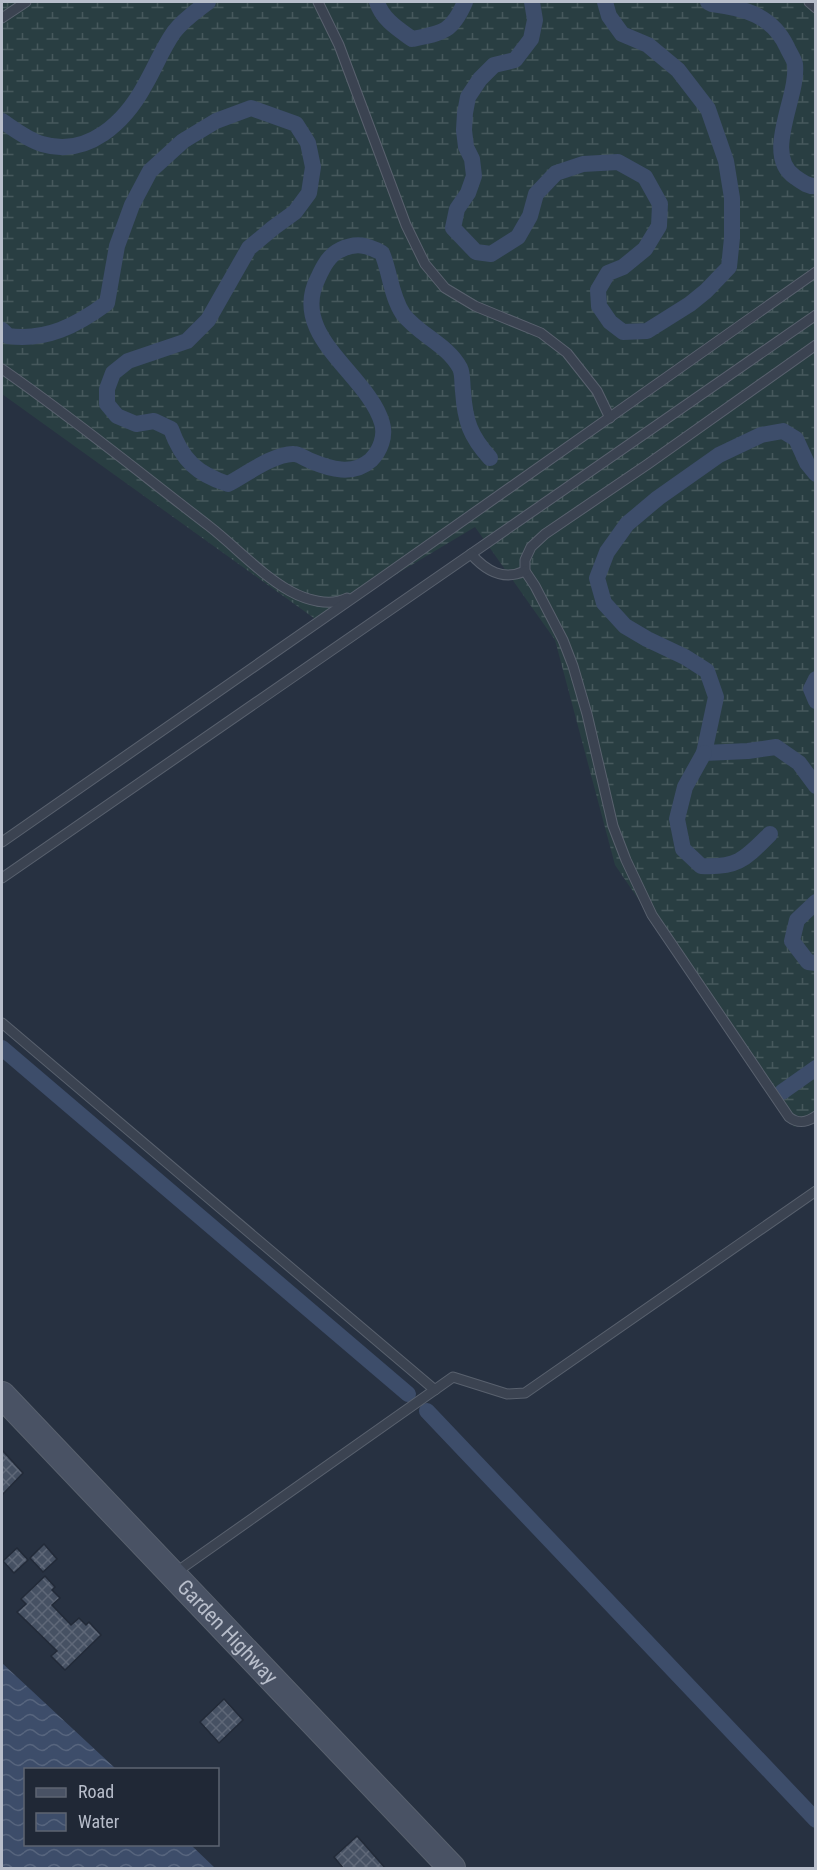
<svg xmlns="http://www.w3.org/2000/svg" width="817" height="1870" viewBox="0 0 817 1870" font-family="'Roboto Condensed',sans-serif">
<defs>
<pattern id="wetland-marsh" width="20" height="14" patternUnits="userSpaceOnUse" patternTransform="scale(1.5)"><rect width="20" height="14" fill="#293e42"/><path d="M1 5h8M5 5V1M11 12h8M15 12V8" fill="none" stroke="#46585c"/></pattern>
<pattern id="water-waves" width="16" height="10" patternUnits="userSpaceOnUse" patternTransform="scale(1.5)"><rect width="16" height="10" fill="#3d4d6a"/><path d="M0 5q4-4 8 0t8 0" fill="none" stroke="#57657e"/></pattern>
<pattern id="building-cross-hatch" width="8" height="8" patternUnits="userSpaceOnUse" patternTransform="scale(1.5)"><rect width="8" height="8" fill="#465163"/><path d="M0 0l8 8M0 8l8-8" fill="none" stroke="#5f6878"/></pattern>
</defs>
<rect width="100%" height="100%" fill="#273141"/>
<path fill="url(#wetland-marsh)" d="M2 2H815V1112L794 1127 615 865 555 640 475 527 318 621 2 394Z"/>
<path fill="url(#water-waves)" d="M2 1663 116 1769 26 1770V1844L191 1845 215 1868H2Z"/>
<g fill="none" stroke-linecap="round" stroke-linejoin="round">
<g stroke="#3d4d6a" stroke-width="16">
<path d="M377 2C382 19 398 29 412 39 443 33 452 32 465 2"/>
<path d="M532 2 535 20 531 39 515 60 494 65 480 79 468 97 465 113 464 130 466 147 472 159 474 176 468 193 457 209 453 228 476 252 491 254 518 237 530 216 536 194 556 173 583 164 618 162 645 177 660 204 659 226 645 249 623 267 608 273 598 290 599 306 610 322 623 332 647 331 690 304 706 291 729 267 732 238V198L726 161 708 109 678 70 648 45 622 34 609 16 605 2"/>
<path d="M708 2 712 4C744 8 772 15 787 47 789 52 794 59 795 64 799 97 762 155 795 177 802 182 808 187 816 186"/>
<path d="M2 121C14 129 28 140 42 144 88 158 125 122 145 85 155 68 162 49 174 32 183 20 196 11 208 2"/>
<path d="M2 330 8 336C46 341 76 326 107 303L117 246 132 205 150 171 183 141 216 121 251 108 296 124 308 143 313 167 309 193 295 212 273 228 249 248 208 320 187 341 128 361 113 373 107 389V404L117 416 136 424 154 421 171 429C182 460 197 474 228 484 245 475 275 453 294 454 299 454 306 459 311 461 330 469 353 476 371 460 380 451 386 436 382 423 368 374 288 336 318 278 323 267 329 255 340 250 356 242 367 245 382 253 390 272 391 296 403 314 419 335 447 344 460 368 463 374 462 384 463 391 465 421 470 436 490 458"/>
<path d="M816 474 807 463 796 439 783 431 761 435 719 455 658 498 627 524 607 552 597 578 604 603 625 626 647 639 685 657 707 671 716 697 704 753 748 751 776 747 799 763 816 786"/>
<path d="M816 679 811 689 816 701"/>
<path d="M704 753 685 787 677 819 683 849 701 866C738 868 745 859 770 834"/>
<path d="M816 902 797 920 792 941 808 962 816 963"/>
<path d="M2 1048 408 1394"/>
<path d="M782 1092 816 1068"/>
<path d="M427 1411 816 1820"/>
</g>
</g>
<g fill="url(#building-cross-hatch)" stroke="#222a38" stroke-width="1.5">
<path d="M2 1450 23 1473 2 1495Z"/>
<path d="M44 1544 57 1559 43 1572 30 1558Z"/>
<path d="M17 1548 28 1560 14 1573 3 1561Z"/>
<path d="M45 1576 55 1587 52 1590 60 1598 52 1605 71 1625 79 1618 86 1625 89 1622 101 1635 65 1670 51 1656 57 1651 17 1612 26 1604 21 1599Z"/>
<path d="M224 1699 243 1720 219 1743 200 1722Z"/>
<path d="M357 1836 386 1869H344L334 1857Z"/>
</g>
<g fill="none" stroke-linecap="round" stroke-linejoin="round">
<defs>
<g id="service">
<path d="M318 2 339 45 406 225 425 264 445 288 475 306 541 333 567 353 597 391 610 418"/>
<path d="M809 2 816 8"/>
<path d="M2 18 26 2"/>
<path d="M816 345 648 464 545 534 531 547 525 560V571L535 586 563 640 573 666 587 714 613 826 626 860 652 915 789 1117C798 1124 806 1123 816 1116"/>
<path d="M2 369C73 418 140 473 209 526 236 547 260 574 290 591 306 600 330 607 347 598"/>
<path d="M471 554 816 315"/>
<path d="M2 842 373 584 816 272"/>
<path d="M2 878 471 554C486 571 503 581 525 571"/>
<path d="M2 1023 435 1390"/>
<path d="M175 1573 453 1377 507 1394 525 1393 816 1191"/>
</g>
<g id="secondary">
<path id="s1" d="M2 1395 452 1868"/>
</g>
</defs>
<use href="#service" stroke="#59616e" stroke-width="11"/>
<use href="#secondary" stroke="#59616e" stroke-width="28"/>
<use href="#service" stroke="#3b4351" stroke-width="9"/>
<use href="#secondary" stroke="#495264" stroke-width="26"/>
</g>
<g text-anchor="middle" dominant-baseline="central" stroke-width="4.5" stroke-linejoin="round" paint-order="stroke">
<g font-size="21" fill="#b8becb" stroke="#202836">
<text stroke="none"><textPath href="#s1" startOffset="327">Garden Highway</textPath></text>
</g>
</g>
<rect width="817" height="1870" fill="none" stroke="#b8becb" stroke-width="6"/>
<rect x="24" y="1768" width="195" height="78" fill="#202836" stroke="#5d6472" stroke-width="1.5"/>
<rect x="36" y="1788" width="30" height="9" fill="#495264" stroke="#5d6472" stroke-width="1.5"/>
<text x="78" y="1798" font-size="18" fill="#b8becb">Road</text>
<rect x="36" y="1813" width="30" height="18" fill="url(#water-waves)" stroke="#5d6472" stroke-width="1.5"/>
<text x="78" y="1828" font-size="18" fill="#b8becb">Water</text>
</svg>
